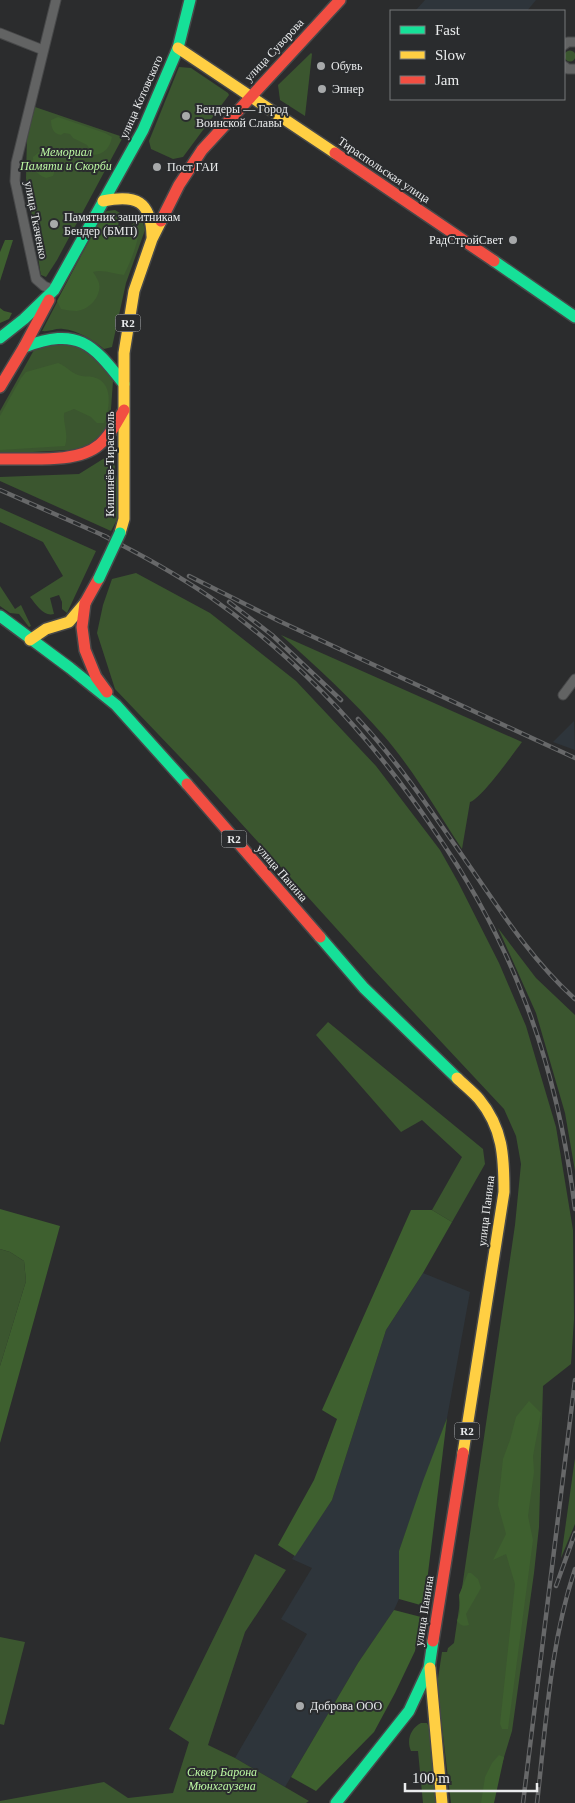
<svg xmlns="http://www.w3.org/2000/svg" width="575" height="1803" viewBox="0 0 575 1803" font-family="Georgia,serif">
<rect width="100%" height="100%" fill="#2b2c2d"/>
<g fill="#2e353b">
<path d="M425 0H536L527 11H415Z"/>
<path d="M574 721 575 750 553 742Z"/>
<path d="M423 1273 470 1292 447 1418 399 1551V1599L394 1610 358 1663 285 1787 235 1758 307 1634 281 1619 312 1568 292 1559 332 1500 386 1330Z"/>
</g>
<g fill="#3b562f">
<circle cx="570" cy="56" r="5.5"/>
<path d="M311 53 312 54 305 116 280 100 278 85Z"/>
<path d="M179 67 191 68 228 93 229 95 183 157 173 159 151 149 149 141Z"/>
<path d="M35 107 123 137 57 260 46 277 41 275 40 270 26 178 27 136Z"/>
<path d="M115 210 120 213 118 226 127 228 133 224 137 217 142 219 145 230 126 283 112 347 104 349C93 340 77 330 63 329 56 328 49 332 42 331L103 214 107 211Z"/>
<path d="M47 342 79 345 103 364 113 381 110 423 100 439 87 449 15 453H0V411L34 350Z"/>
<path d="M111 454H113L121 508 120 514 111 531 0 481V477L79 474Z"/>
<path d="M0 508 96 551 67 613 62 609V602L59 595 50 598 54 614C43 617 36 604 30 597L63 576 43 542 0 522Z"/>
<path d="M136 573 210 613 296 681 376 766 440 850 458 882 499 963 526 1026 556 1127 573 1230 574 1319 571 1364 543 1386 539 1527 534 1573 512 1731 490 1803H451L437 1685 442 1652H447L448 1648 454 1643 515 1225 521 1164 516 1136 504 1109 373 969 200 778 115 689 97 633 103 605 112 579Z"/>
<path d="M0 586 15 609 21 605 31 626 29 627 19 614 10 613 0 606Z"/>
<path d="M281 635 522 742C513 754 481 799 470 802L462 849C437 811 414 771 384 736 353 700 317 667 281 635Z"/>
<path d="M498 928 536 978 575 1015V1171L565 1113 536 1013Z"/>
<path d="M328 1022 483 1149 485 1164 452 1222 432 1210 462 1157 422 1120 401 1132 316 1035Z"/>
<path d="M0 1249 10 1252 24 1261 26 1281 0 1366Z"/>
<path d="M575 1458V1524L561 1558Z"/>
<path d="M255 1554 286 1570 245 1632 208 1745 235 1758 309 1801 306 1803H0V1801L104 1782 128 1798 173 1793 189 1742 169 1729Z"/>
<path d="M0 1637 25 1642 4 1725 0 1724Z"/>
<path d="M421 1723H427L429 1727 436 1803H423L418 1751H411C406 1740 411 1728 421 1723Z"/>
</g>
<g fill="#3e602f">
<path d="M58 117 105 133 112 137C110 148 104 154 94 155L87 145 73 138 70 134 64 133 61 135C53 134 51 127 51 120Z"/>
<path d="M39 152C48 153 52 156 57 164L53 176 46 178C35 174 33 168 33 157Z"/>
<path d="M106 218H119L118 226 127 228 133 224 139 230C137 247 131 260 124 275 113 274 103 269 93 272 95 275 98 280 99 283 102 296 89 310 77 311 72 311 66 310 61 309L57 301 99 222Z"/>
<path d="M5 240H13L0 281V252Z"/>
<path d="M0 308 4 311 12 313 9 319 0 323Z"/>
<path d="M58 363C66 366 70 372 78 375 83 377 88 376 93 377 114 382 110 408 104 423H97L91 417 74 409 64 413C63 425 69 434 65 446L0 450V416L21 378 26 372Z"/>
<path d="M0 1209 60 1226 0 1443V1366L26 1281 24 1261 10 1252 0 1249Z"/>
<path d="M411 1210H432L452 1222 423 1273 386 1330 332 1500 295 1556 278 1545 314 1480 337 1419 322 1410Z"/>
<path d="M529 1401 541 1413 533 1456 534 1472 528 1516 533 1540 508 1729H502L500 1724 515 1584 506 1554 493 1560 506 1534 498 1505 503 1459 510 1440 516 1417Z"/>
<path d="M447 1418 424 1606 399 1599V1551L423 1481Z"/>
<path d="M468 1573H471L478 1579 481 1588 466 1614 469 1625C462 1627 461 1625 457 1621L460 1612 459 1595Z"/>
<path d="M394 1610 421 1617 415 1651 395 1693 374 1732 316 1791 291 1777 358 1663Z"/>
<path d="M499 1755 504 1757 494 1803H481L485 1777 492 1763Z"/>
</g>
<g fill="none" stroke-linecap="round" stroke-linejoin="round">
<defs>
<g id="street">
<path d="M0 33 43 50"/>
<path d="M564 45 568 42H575"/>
<path d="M564 66 568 69H575"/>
<path d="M54 290 44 286 36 279 15 181 16 163 56 0"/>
<path d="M563 695 575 679"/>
</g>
<g id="fast">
<path d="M494 261 575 317"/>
<path d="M0 338 24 319 54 290 143 130 178 48 190 0"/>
<path d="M24 347C78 327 92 343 124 384"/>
<path d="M0 616 70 668 116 705 187 784"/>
<path d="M320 937 364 988 457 1078"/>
<path d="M336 1803 409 1711 429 1668 433 1641"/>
</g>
<g id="slow">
<path d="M178 48 335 153"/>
<path d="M103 201C136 194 151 201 152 236"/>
<path d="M120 533 124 519V353L134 291 152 239 161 221"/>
<path d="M30 640 46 629 69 622 85 603"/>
<path d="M457 1078C464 1085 473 1092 479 1099 503 1128 504 1157 504 1192L463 1453"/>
<path d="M430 1668 442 1803"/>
</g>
<g id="jam">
<path d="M335 153 494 261"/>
<path d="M161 221 179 185 202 150 340 0"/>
<path d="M0 387 24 347 49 300"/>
<path d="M0 459C28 458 77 464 99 445 110 436 117 422 124 410"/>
<path d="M99 578 85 603 82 627 85 650 96 677 107 692"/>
<path d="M187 784 320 937"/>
<path d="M433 1641 463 1453"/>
</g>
</defs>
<use href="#street" stroke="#474849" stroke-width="11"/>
<use href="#fast" stroke="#474849" stroke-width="14"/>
<use href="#slow" stroke="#474849" stroke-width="14"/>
<use href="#jam" stroke="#474849" stroke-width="14"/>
<use href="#street" stroke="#626363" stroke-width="9"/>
<use href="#fast" stroke="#16e098" stroke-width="11"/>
<use href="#slow" stroke="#ffcf43" stroke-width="11"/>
<use href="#jam" stroke="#f24e42" stroke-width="11"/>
<defs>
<g id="rail">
<path d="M0 490 107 537"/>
<path d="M102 535C140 554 176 574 210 597 301 660 375 742 436 833 471 884 501 938 523 996 550 1064 566 1136 575 1209"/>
<path d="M189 576 279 621 575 758"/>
<path d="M229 602 272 635 341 700"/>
<path d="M358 719C402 766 438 821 475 874 505 918 535 963 575 999"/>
<path d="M556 1586 575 1533"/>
<path d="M523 1803 575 1380"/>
<path d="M537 1803C546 1725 550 1644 575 1569"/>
</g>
</defs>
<use href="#rail" stroke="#676869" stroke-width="4.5"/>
<use href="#rail" stroke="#2a2c2e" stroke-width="2.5" stroke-dasharray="8" stroke-linecap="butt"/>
<defs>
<path id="fast-bridge" d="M99 578 120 533"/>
</defs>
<use href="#fast-bridge" stroke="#474849" stroke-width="14" stroke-linecap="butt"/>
<use href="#fast-bridge" stroke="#16e098" stroke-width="11"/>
</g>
<g fill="#a7a9aa" stroke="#2a2c2e" stroke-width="2">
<circle cx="321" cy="66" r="5"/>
<circle cx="322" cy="89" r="5"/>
<circle cx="186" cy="116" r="5"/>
<circle cx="157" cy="167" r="5"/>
<circle cx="54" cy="224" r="5"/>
<circle cx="513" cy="240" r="5"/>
<circle cx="300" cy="1706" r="5"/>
</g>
<g text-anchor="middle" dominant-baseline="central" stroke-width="4" stroke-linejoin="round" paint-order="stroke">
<g fill="#2a2c2e" stroke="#b0b2b4" stroke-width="1">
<rect x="115.5" y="314.5" width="25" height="17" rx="4"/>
<rect x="221.5" y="830.5" width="25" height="17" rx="4"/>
<rect x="454.5" y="1422.5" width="25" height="17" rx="4"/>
</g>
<g font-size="11" font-weight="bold" fill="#eaeced">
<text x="128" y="323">R2</text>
<text x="234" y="839">R2</text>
<text x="467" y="1431">R2</text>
</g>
<g font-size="12" fill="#eaeced" stroke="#2a2c2e">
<text transform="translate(274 50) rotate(-47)">улица Суворова</text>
<text transform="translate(141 97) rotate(-66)">улица Котовского</text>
<text transform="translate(384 170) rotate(34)">Тираспольская улица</text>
<text transform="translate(36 220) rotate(79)">улица Ткаченко</text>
<text transform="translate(110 464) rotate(-90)">Кишинёв-Тирасполь</text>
<text transform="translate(282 873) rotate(49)">улица Панина</text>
<text transform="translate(486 1211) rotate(-83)">улица Панина</text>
<text transform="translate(424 1611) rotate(-81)">улица Панина</text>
</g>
<g font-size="12" fill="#eaeced" stroke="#2a2c2e" text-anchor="start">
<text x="331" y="66">Обувь</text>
<text x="332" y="89">Эпнер</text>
<text x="196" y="109">Бендеры — Город<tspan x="196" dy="14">Воинской Славы</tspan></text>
<text x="167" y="167">Пост ГАИ</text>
<text x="64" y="217">Памятник защитникам<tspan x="64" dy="14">Бендер (БМП)</tspan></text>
<text x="503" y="240" text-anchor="end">РадСтройСвет</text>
<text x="310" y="1706">Доброва ООО</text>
</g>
<g font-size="12" font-style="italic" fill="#bcf8a3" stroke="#2a2c2e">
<text x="66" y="152">Мемориал<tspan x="66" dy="14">Памяти и Скорби</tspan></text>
<text x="222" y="1772">Сквер Барона<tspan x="222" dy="14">Мюнхгаузена</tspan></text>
</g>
</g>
<rect x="390" y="10" width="175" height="90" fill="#2a2c2e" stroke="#77797a"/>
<rect x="400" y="26" width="25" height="8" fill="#16e098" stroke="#77797a"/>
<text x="435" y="35" font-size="15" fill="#eaeced">Fast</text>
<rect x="400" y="51" width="25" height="8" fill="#ffcf43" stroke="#77797a"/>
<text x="435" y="60" font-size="15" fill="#eaeced">Slow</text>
<rect x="400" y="76" width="25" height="8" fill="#f24e42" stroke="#77797a"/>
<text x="435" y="85" font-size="15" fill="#eaeced">Jam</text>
<path d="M405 1783v8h132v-8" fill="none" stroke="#eaeced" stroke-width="2.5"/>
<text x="412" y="1783" font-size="15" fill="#eaeced" stroke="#2a2c2e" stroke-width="4" paint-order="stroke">100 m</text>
</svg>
